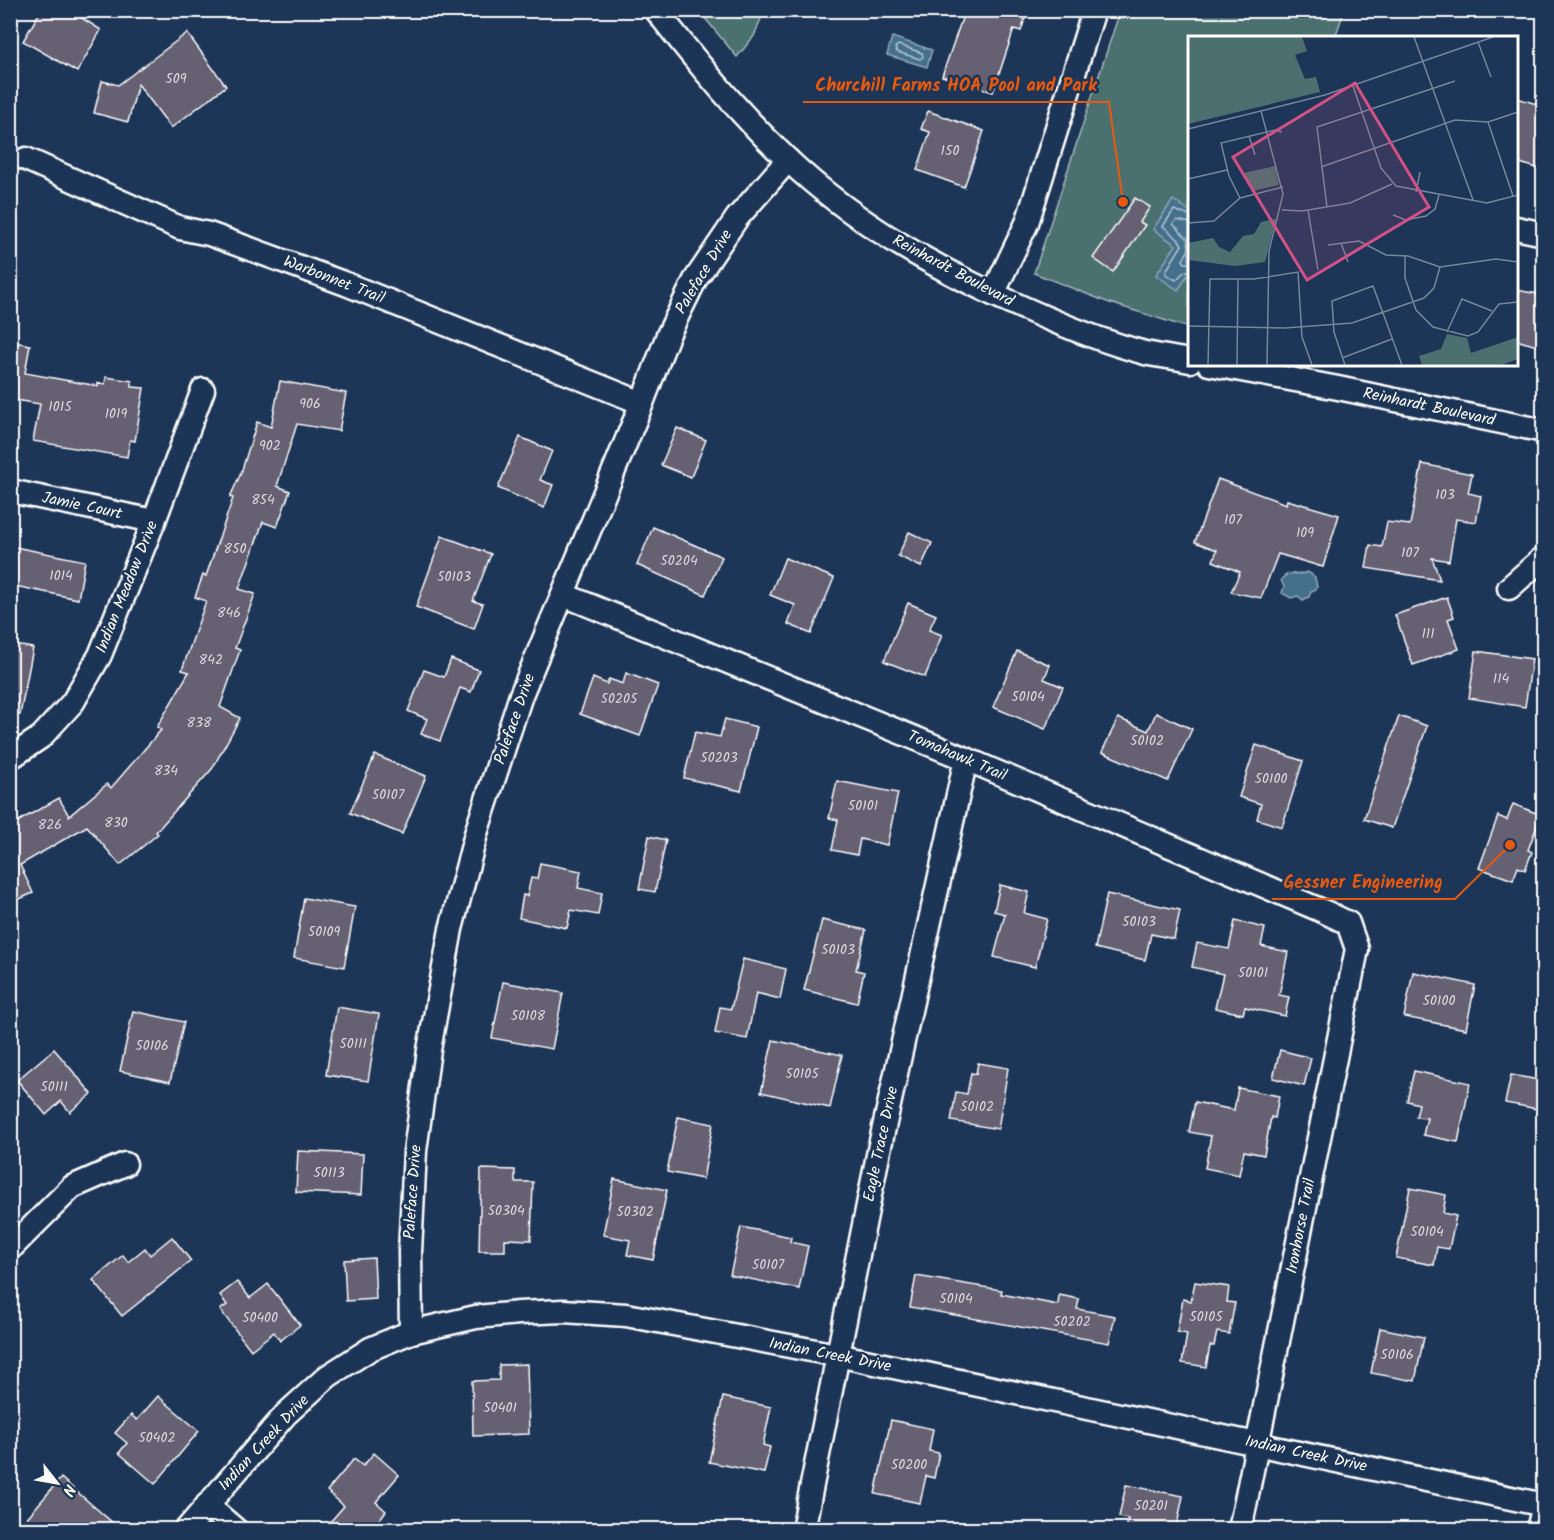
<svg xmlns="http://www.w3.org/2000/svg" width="1554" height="1540" viewBox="0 0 1554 1540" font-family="Kalam,sans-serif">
<rect width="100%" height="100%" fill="#1d3557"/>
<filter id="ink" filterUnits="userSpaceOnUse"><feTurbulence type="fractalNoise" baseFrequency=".0167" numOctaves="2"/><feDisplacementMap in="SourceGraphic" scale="12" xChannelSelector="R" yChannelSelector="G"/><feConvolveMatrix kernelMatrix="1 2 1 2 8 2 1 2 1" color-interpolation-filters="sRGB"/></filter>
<g filter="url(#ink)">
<g fill="#4c6f70" stroke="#a6b7b8" stroke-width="1.5">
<path d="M1319 10 1344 12 1335 37 1190 38 1189 328 1107 302 1034 273 1120 11Z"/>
<path d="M699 11H764L754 36 737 57Z"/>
</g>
<g fill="#456f8c" stroke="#8fa9ba" stroke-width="1.5">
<path d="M892 37 932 50 927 67 887 55Z"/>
<path d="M1173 200 1189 211V273L1178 290 1156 275 1176 245 1153 229Z"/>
<path d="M1308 572 1315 577 1317 587 1314 590 1311 591 1309 597 1303 600 1298 596 1291 598 1282 593 1284 587 1281 580C1288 569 1297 577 1308 572Z"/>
</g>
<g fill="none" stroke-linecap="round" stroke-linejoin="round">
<g stroke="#b5c5d1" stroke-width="1.5">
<path d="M899 45 922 53 923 57 920 59 897 52 895 47Z"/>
<path d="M1190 216 1174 210 1163 226 1179 240 1182 245 1166 271V274L1176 280 1184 272 1190 270"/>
<path d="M1190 223 1177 220 1173 224 1188 239 1189 249 1183 260 1185 263H1190"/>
</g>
</g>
<g fill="#656072" stroke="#fff" stroke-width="1.5">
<path d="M41 10H69L101 30 77 72 23 41Z"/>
<path d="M965 10H1028L1021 31 1014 29 993 92 942 76Z"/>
<path d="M187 33 226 86 171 128 138 84 128 122 94 113 102 81 118 85Z"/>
<path d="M1516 98 1544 106V170L1516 162Z"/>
<path d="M928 111 984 131 964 187 917 170 930 132 921 129Z"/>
<path d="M1135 198 1150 207 1140 222 1145 225 1113 272 1093 258Z"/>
<path d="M1516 290 1544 295V348L1516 340Z"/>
<path d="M10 341 30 345 25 373 98 386V383L105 384 106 377 132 381V387L144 388 135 441 130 440 127 457 33 441 40 404 10 399Z"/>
<path d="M280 381 346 393 339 431 297 424 277 486 290 491 277 527 263 522 239 589 255 594 235 648 240 650 220 707 240 718 212 769 156 832 158 834 120 865 87 826 20 865 33 893 10 903V826L59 798 69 816 107 784 111 788 161 730 157 727 189 672 182 670 206 601 195 597 203 575 206 576 233 498 230 497 241 473 257 422 271 427Z"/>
<path d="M677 428 706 440 691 477 661 465Z"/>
<path d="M520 437 552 451 540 480 553 485 544 508 498 488Z"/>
<path d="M1422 464 1472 474 1468 493 1481 496 1476 522 1456 519 1449 561 1432 558 1440 580 1366 568 1370 545 1382 547 1387 522 1410 525Z"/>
<path d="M1218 479 1286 504 1287 500 1339 515 1323 567 1278 554 1261 598 1231 592 1240 572 1213 561 1217 550 1195 542Z"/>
<path d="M653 527 722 557 705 595 637 565Z"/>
<path d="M909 532 932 543 921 567 898 556Z"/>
<path d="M442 536 491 554 473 601 483 604 474 629 416 607Z"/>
<path d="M10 546 85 561 78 599 10 585Z"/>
<path d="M785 558 834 578 811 634 788 624 795 605 770 595Z"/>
<path d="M1447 597 1454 617 1448 619 1459 649 1413 665 1395 615Z"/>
<path d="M908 603 936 615 929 630 942 635 925 677 884 661Z"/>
<path d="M10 644 33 648 20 715 10 714Z"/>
<path d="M1017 651 1050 665 1044 679 1063 687 1045 729 993 707Z"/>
<path d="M1476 651 1532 659 1525 707 1469 698Z"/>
<path d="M451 659 479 670 471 692 460 688 440 741 421 734 427 719 408 711 424 670 444 677Z"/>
<path d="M626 673 658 685 640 736 580 714 593 678 607 684 609 679 623 684Z"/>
<path d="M1156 713 1192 729 1168 781 1102 752 1118 718 1148 731Z"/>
<path d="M1399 716 1427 726 1392 828 1364 819Z"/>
<path d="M725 719 757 727 741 791 684 778 695 732 720 737Z"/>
<path d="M1256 745 1303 761 1282 827 1257 819 1261 804 1239 797Z"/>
<path d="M375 755 426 776 402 834 350 813Z"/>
<path d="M837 781 898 793 887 845 860 839 857 855 832 850 838 820 829 818Z"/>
<path d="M1513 804 1541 815 1528 850 1532 852 1525 870 1518 867 1513 880 1479 868 1498 816 1507 820Z"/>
<path d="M649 836 666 840 655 892 639 889Z"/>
<path d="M540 863 581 871 578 888 602 893 598 915 571 910 567 928 519 918 523 895 527 896 531 878 537 879Z"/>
<path d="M1000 885 1029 892 1024 913 1047 919 1035 967 994 957 1005 914 994 911Z"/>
<path d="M1107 894 1180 910 1174 939 1151 934 1145 960 1095 948Z"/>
<path d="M304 898 355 907 344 967 294 958Z"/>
<path d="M822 920 866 930 856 970 864 972 857 1003 804 990Z"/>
<path d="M1235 921 1265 928 1261 946 1288 952 1279 995 1289 997 1285 1016 1245 1007 1243 1014 1215 1008 1223 974 1192 967 1197 943 1229 949Z"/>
<path d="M743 959 786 969 780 999 756 993 747 1039 715 1033 720 1007 731 1009Z"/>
<path d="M1413 972 1475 985 1466 1029 1404 1017Z"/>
<path d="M503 982 563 993 552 1049 492 1038Z"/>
<path d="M337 1007 379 1014 368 1081 326 1075Z"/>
<path d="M133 1011 184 1022 170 1082 120 1071Z"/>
<path d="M773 1040 842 1055 830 1108 761 1092Z"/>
<path d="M54 1049 92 1094 70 1112 61 1101 46 1115 17 1080Z"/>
<path d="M1280 1050 1311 1058 1304 1086 1273 1078Z"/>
<path d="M978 1063 1008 1068 998 1129 951 1121 956 1092 967 1094 971 1073 976 1074Z"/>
<path d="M1414 1071 1470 1083 1458 1142 1423 1135 1427 1118 1416 1117 1419 1104 1407 1101Z"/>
<path d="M1511 1075 1544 1081V1110L1505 1103Z"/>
<path d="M1238 1088 1279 1096 1275 1118 1271 1117 1264 1155 1244 1151 1239 1175 1205 1168 1211 1136 1189 1132 1195 1102 1234 1110Z"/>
<path d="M678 1117 713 1124 703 1179 667 1172Z"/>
<path d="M298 1151 363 1154 361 1195 296 1192Z"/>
<path d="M481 1169 515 1170V1182H533L531 1240 505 1239V1251H479Z"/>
<path d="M614 1179 667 1190 653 1260 627 1255 630 1240 603 1235Z"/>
<path d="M1410 1188 1446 1195 1443 1213 1456 1216 1449 1249 1437 1247 1434 1265 1396 1258Z"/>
<path d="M741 1227 791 1237 790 1242 808 1246 799 1289 730 1275Z"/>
<path d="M172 1237 191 1261 122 1316 93 1280 123 1255 128 1262 145 1248 150 1255Z"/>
<path d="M374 1258 376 1299 346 1301 344 1260Z"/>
<path d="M916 1276 1002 1290 1001 1294 1058 1305 1059 1295 1079 1299 1077 1309 1115 1316 1109 1343 910 1307Z"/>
<path d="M237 1282 250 1298 268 1284 300 1325 280 1341 274 1332 251 1350 220 1310 227 1305 220 1295Z"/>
<path d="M1195 1282 1229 1287 1227 1302 1235 1303 1229 1334 1217 1332 1214 1346H1210L1206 1367 1182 1363 1187 1334 1177 1332 1183 1299 1191 1301Z"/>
<path d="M1380 1328 1424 1337 1415 1381 1371 1373Z"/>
<path d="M527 1364 529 1434 473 1436 472 1381 499 1380V1365Z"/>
<path d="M158 1396 199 1431 155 1484 119 1453 127 1443 115 1433 131 1415 137 1420Z"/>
<path d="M723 1397 771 1407 763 1445 770 1447 764 1473 709 1462Z"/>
<path d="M891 1420 933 1429 929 1451 939 1453 934 1478 926 1476 920 1503 875 1494Z"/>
<path d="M374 1453 399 1475 376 1502 386 1511 371 1530H323L344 1506 327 1491 354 1459 363 1466Z"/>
<path d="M61 1478 121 1530H39L26 1519Z"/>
<path d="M1126 1485 1183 1496 1176 1530H1126L1128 1519 1119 1517Z"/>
</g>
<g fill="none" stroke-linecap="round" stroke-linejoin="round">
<defs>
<g id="minor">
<path d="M656 10C697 63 740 115 788 160 857 225 940 271 1026 309 1064 326 1104 342 1145 353 1159 356 1175 358 1190 361"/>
<path d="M26 159 180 228 209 234 346 284 642 403"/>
<path d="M1516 228 1544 234"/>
<path d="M993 294 1027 223 1094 10"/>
<path d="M1209 364 1338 388 1544 431"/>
<path d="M10 491 154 521"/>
<path d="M1509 588 1544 557"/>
<path d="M564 595 966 759 1325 912 1348 923 1357 949 1240 1530"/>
<path d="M10 758 41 737 73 702 100 655 154 521 203 390"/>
<path d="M10 1249 72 1187 125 1164"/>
<path d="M411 1332 410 1252 415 1151 429 1050 451 929 477 830 521 695 642 403 668 335 695 280 737 218 788 160"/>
<path d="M207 1505 236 1530"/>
<path d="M186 1530 286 1414 328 1376 370 1349 411 1332 476 1317 519 1313 563 1311 626 1315 837 1355 1544 1505"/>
<path d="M803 1530 879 1150 966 759"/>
</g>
<path id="major" d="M1541 1530 1544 1518"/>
</defs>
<use href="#minor" stroke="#fff" stroke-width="27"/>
<use href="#major" stroke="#fff" stroke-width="33"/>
<use href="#minor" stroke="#1d3557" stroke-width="22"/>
<use href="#major" stroke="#1d3557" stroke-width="28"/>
</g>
</g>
<g text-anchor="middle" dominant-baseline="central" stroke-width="5" stroke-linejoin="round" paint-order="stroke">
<g font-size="14" fill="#d8d7dc">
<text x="176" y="79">509</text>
<text x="950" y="151">150</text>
<text x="310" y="404">906</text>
<text x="60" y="407">1015</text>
<text x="116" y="414">1019</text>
<text x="270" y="446">902</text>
<text x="1445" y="495">103</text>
<text x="263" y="500">854</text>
<text x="1233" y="520">107</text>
<text x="1305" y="533">109</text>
<text x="235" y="549">850</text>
<text x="1410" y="553">107</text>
<text x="679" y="561">50204</text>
<text x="61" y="576">1014</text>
<text x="454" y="577">50103</text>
<text x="229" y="613">846</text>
<text x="1428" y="634">111</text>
<text x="211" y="660">842</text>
<text x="1501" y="679">114</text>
<text x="1028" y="697">50104</text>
<text x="619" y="699">50205</text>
<text x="199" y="723">838</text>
<text x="1147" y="741">50102</text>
<text x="719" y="758">50203</text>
<text x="166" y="771">834</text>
<text x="1271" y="779">50100</text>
<text x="388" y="795">50107</text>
<text x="863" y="806">50101</text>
<text x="116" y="823">830</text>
<text x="50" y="825">826</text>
<text x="1139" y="922">50103</text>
<text x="324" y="932">50109</text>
<text x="838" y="950">50103</text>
<text x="1253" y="973">50101</text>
<text x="1439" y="1001">50100</text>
<text x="528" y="1016">50108</text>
<text x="353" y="1044">50111</text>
<text x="152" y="1046">50106</text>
<text x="802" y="1074">50105</text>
<text x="54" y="1087">50111</text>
<text x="977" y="1107">50102</text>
<text x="329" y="1173">50113</text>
<text x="506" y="1211">50304</text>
<text x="635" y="1212">50302</text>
<text x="1427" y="1232">50104</text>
<text x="768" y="1265">50107</text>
<text x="956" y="1299">50104</text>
<text x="1206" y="1317">50105</text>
<text x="260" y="1318">50400</text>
<text x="1072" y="1322">50202</text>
<text x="1397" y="1355">50106</text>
<text x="500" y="1408">50401</text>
<text x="157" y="1438">50402</text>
<text x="909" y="1465">50200</text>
<text x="1151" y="1506">50201</text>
</g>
<g font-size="16" fill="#fff" stroke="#1d3557">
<text transform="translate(953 271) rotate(28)">Reinhardt Boulevard</text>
<text transform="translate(704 272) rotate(-59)">Paleface Drive</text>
<text transform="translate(334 280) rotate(21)">Warbonnet Trail</text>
<text transform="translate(1429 407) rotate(12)">Reinhardt Boulevard</text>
<text transform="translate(82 506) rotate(12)">Jamie Court</text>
<text transform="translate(127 587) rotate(-68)">Indian Meadow Drive</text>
<text transform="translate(515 719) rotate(-71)">Paleface Drive</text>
<text transform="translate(957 756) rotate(23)">Tomahawk Trail</text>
<text transform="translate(881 1144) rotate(-78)">Eagle Trace Drive</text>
<text transform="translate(413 1192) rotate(-86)">Paleface Drive</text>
<text transform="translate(1301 1226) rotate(-79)">Ironhorse Trail</text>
<text transform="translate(830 1355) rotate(11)">Indian Creek Drive</text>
<text transform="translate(264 1443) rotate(-47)">Indian Creek Drive</text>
<text transform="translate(1306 1454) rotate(12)">Indian Creek Drive</text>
</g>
</g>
<g transform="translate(1188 36)">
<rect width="330" height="330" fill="#1d3557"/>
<path d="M0 1H114L119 15 107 19 117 43 128 41 132 56 0 88ZM87 130 91 149 65 155 56 137ZM88 183 77 226 47 230 0 224V207L25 202 31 211 42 216 55 200 66 198 73 186ZM259 298 279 302 283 317 330 301V323L313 329H234L231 320 253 313Z" fill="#4c6f70"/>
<path fill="none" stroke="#77869a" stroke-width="1.5" d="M226 1 285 164M290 6 303 41M165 50 193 132 208 150 299 167 330 159M73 75 95 158 81 215 79 329M300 86 325 160M0 93 137 59 305 1M61 100 67 119M133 131 267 84 300 86 330 76M0 143 39 134M228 156 232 136M52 162 41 140 33 107 87 94 94 96M139 171 129 91 267 45M94 174 114 175 162 167 204 148M120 174 130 234M205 179 218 184 238 180 247 173 251 159M0 187 26 185 52 162 95 151M153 207 160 226M140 209 171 205 198 219 220 220 252 231 308 223 330 226M217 220V242L228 274 245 291 280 300 290 296 311 268 330 266M0 290 97 292 164 287 236 262 246 252 252 231M259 296 274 263 304 275M154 322 204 303M20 329 22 243H66L110 236 114 301 124 329M49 329 50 243M157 329 146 296 144 265 185 250 214 329"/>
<path fill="#d15284" fill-opacity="0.15" stroke="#d15284" stroke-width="3" d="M167 47 241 171 119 244 45 121Z"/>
<rect width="330" height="330" fill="none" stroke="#fff" stroke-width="3"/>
</g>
<path fill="none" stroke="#e8590c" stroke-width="2" d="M1123 202L1109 102H803M1510 845L1455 899H1272"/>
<g fill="#e8590c" stroke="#1d3557" stroke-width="2">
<circle cx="1123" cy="202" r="6"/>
<circle cx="1510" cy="845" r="6"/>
</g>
<g font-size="18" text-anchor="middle" font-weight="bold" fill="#e8590c" stroke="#1d3557" stroke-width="5" stroke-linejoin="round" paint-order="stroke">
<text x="956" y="91">Churchill Farms HOA Pool and Park</text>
<text x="1363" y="888">Gessner Engineering</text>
</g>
<rect width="1554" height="1540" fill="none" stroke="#1d3557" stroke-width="36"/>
<rect x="18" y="18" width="1518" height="1504" fill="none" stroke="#fff" stroke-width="2" filter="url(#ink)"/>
<g transform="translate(57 1483) rotate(121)" stroke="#1d3557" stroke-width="4.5" paint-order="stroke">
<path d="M0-4.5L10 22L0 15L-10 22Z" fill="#ffffff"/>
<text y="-9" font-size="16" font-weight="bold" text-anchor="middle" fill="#ffffff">N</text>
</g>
</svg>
